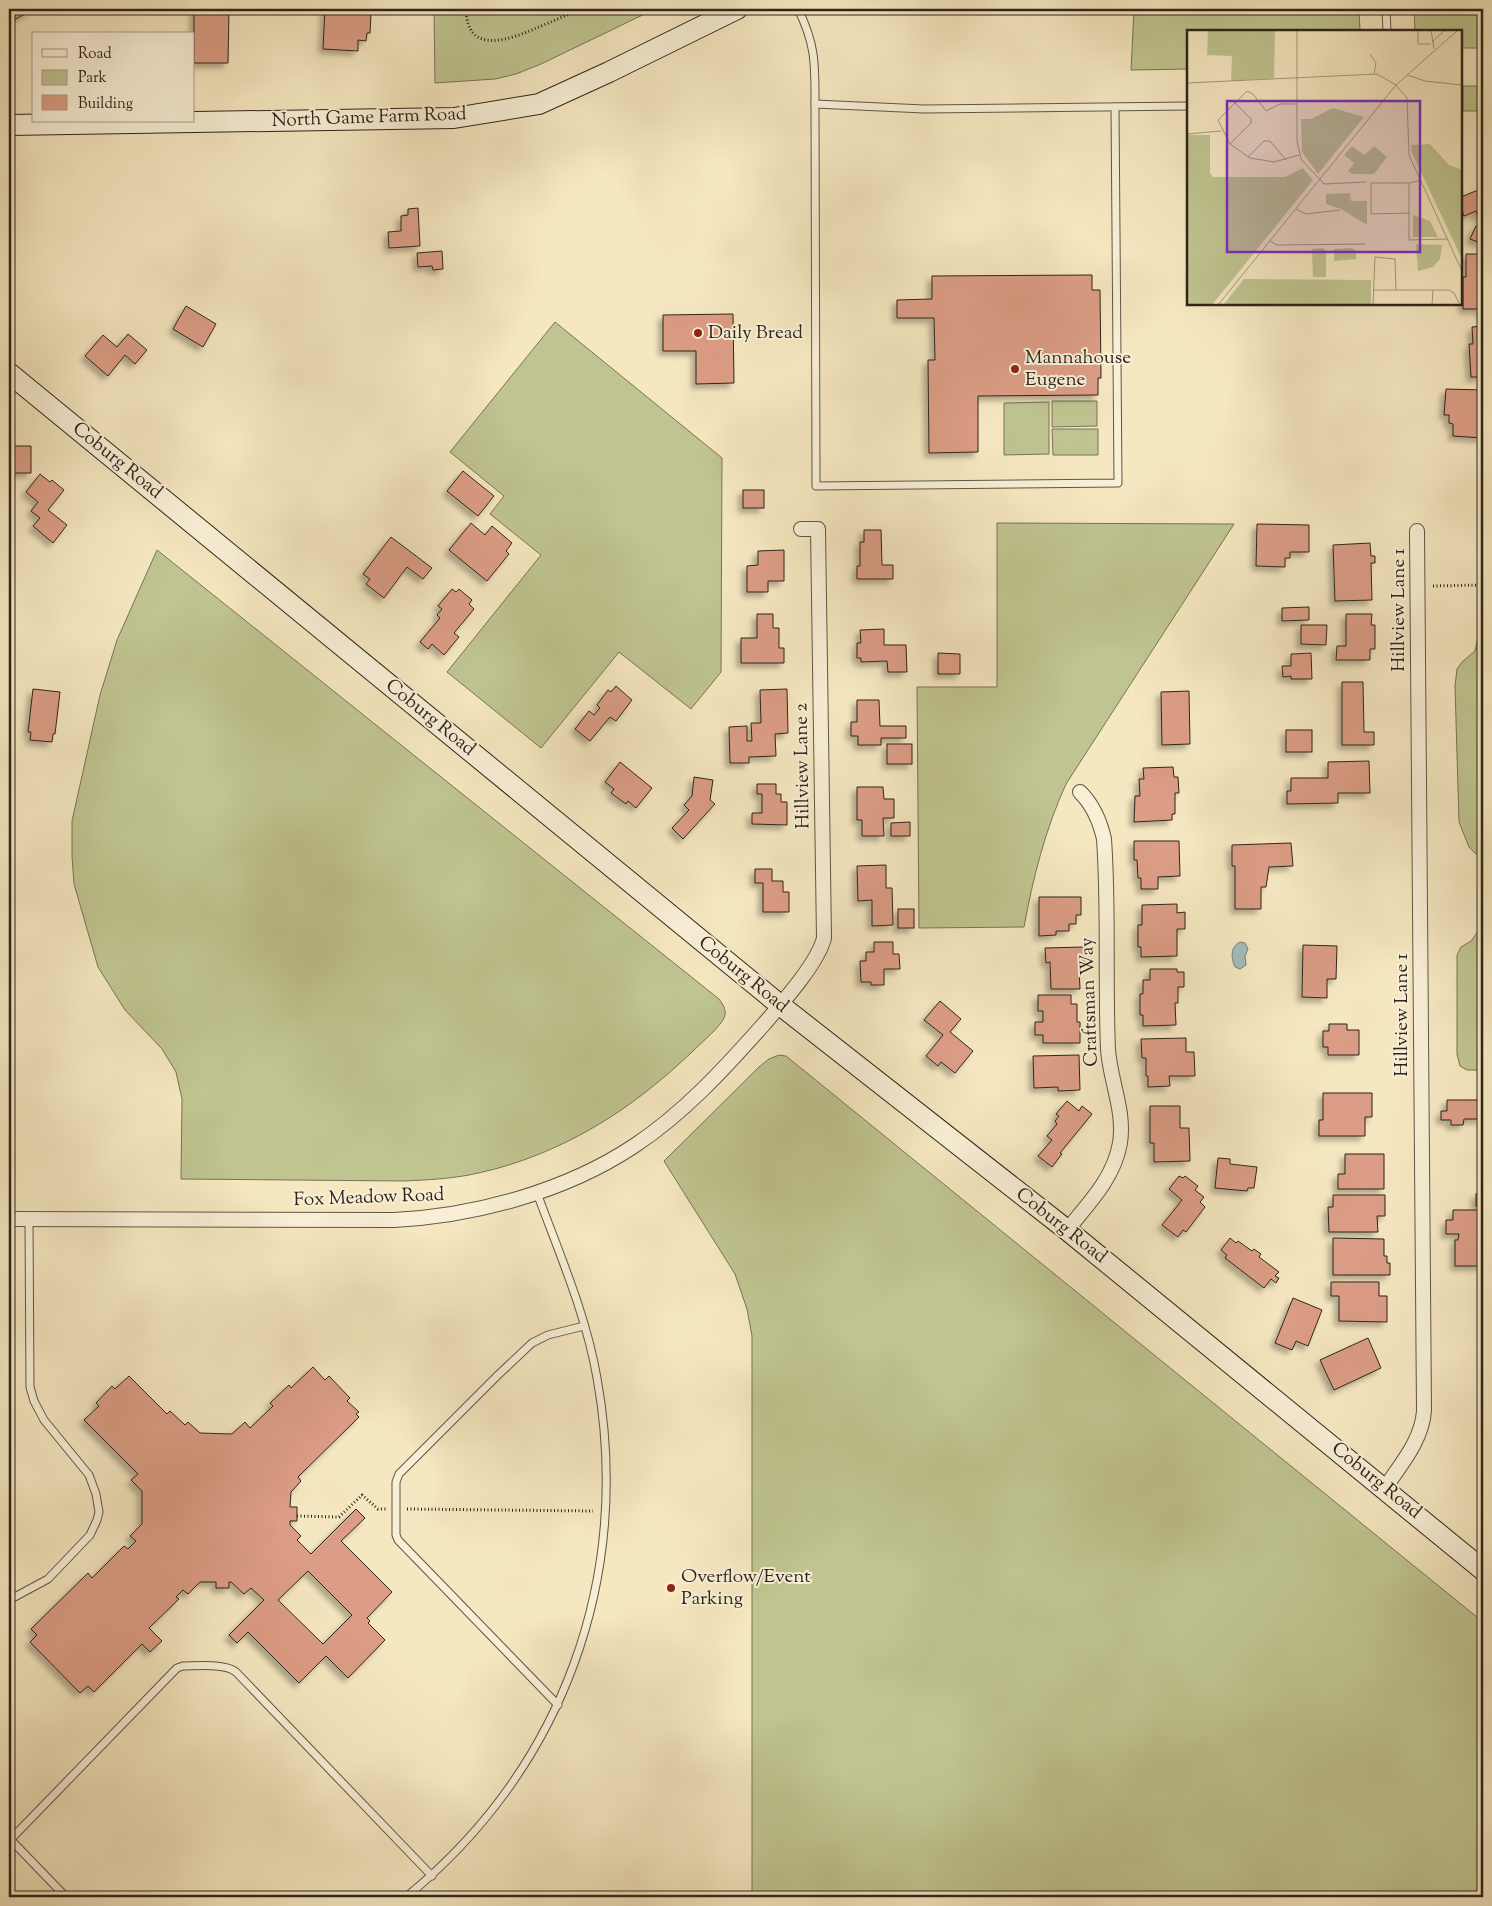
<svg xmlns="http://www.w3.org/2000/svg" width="1492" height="1906" viewBox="0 0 1492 1906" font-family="'Sorts Mill Goudy',serif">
<defs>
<filter id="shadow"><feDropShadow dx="-4.5" dy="4.5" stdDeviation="2.5" flood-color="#0004"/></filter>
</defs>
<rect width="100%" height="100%" fill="#f5e7c0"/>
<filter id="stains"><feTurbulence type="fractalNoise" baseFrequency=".004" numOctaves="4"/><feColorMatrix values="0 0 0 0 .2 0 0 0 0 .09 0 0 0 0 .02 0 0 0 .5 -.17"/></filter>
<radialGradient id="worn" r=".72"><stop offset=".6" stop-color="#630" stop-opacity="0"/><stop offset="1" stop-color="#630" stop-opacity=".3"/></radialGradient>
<g fill="#bfc490" stroke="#767455">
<path d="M434 9H655L541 64 516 74 495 79 435 83Z"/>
<path d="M1134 9H1359L1360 31H1188V69L1131 70Z"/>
<path d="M1414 9H1483V48H1461V31H1415Z"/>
<rect x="1463" y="86" width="20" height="25"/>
<path d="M555 322 722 458 721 672 691 709 619 652 541 748 447 672 541 555 490 514 504 496 450 452Z"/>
<path d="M1052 401H1097V426L1052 427Z"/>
<path d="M1049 402V454L1004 455V403Z"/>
<path d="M1052 429H1098V455H1053Z"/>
<path d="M997 523 1234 524 1066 784C1045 830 1033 878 1024 927L919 928 917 687H997Z"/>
<path d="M157 550 719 999C730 1013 725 1019 714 1031 694 1050 674 1070 652 1087 599 1130 536 1162 469 1175 447 1179 426 1180 404 1181L181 1179 182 1099 176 1072 162 1049 125 1010 98 967 74 884 72 856V821L100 695 117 640Z"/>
<path d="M1483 630V858L1475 853 1469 847 1459 822 1455 686 1457 669 1462 662 1475 651 1479 632Z"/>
<path d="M1483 925V1070H1467L1460 1066 1457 1054V955L1461 947 1471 941Z"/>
<path d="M779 1055 786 1056 1483 1622V1897H752V1336L747 1309 735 1274 664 1161 759 1067 769 1059Z"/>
</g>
<path fill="#a2bcbe" stroke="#74807c" d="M1240 942 1245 943 1248 949 1245 956 1246 965 1240 969 1235 967C1231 958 1230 947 1240 942Z"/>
<g fill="#db9d85" stroke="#2e251a" fill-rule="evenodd" filter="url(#shadow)">
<path d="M9 9H34L14 20Z"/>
<path d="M194 9H229L228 63H194Z"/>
<path d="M325 9H367V14H371L370 33H367L366 41 358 40V51L323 49Z"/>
<path d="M1483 188V244L1470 239 1476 226 1479 227 1482 218 1478 217 1476 211 1464 216 1461 207V197Z"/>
<path d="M418 208 420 246 389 248 388 232 401 231V216L408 215V209Z"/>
<path d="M442 251 443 269 433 270 432 266 418 267 417 253Z"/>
<path d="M1466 254H1483V315H1481V309H1463V277H1466Z"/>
<path d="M1092 275V290H1100L1101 378H1098V395L978 396V452L929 453 928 360H935L934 318H897V300L932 299V276Z"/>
<path d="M186 306 216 324 203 347 173 329Z"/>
<path d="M733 314 734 383 696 384V351H663V315Z"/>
<path d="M1483 326V377H1471L1469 344H1473L1472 327Z"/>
<path d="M128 334 147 350 135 364 125 355 108 376 85 356 103 335 117 347Z"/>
<path d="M1446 389 1483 390V438L1453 436V424L1449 423V415H1444Z"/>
<path d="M9 441H14V446H31V473H9Z"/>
<path d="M463 471 494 496 478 516 447 491Z"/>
<path d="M40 474 50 482 52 480 64 490 48 510 67 525 53 543 33 526 40 518 31 511 38 502 26 492Z"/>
<rect x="743" y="490" width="21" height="18"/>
<path d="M471 523 485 535 492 526 512 543 506 551 509 554 487 581 449 550Z"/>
<path d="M1257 524 1309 525V552H1290V558H1285V567L1256 566Z"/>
<path d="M864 530H881L882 565H893V579H857V566H860V542H864Z"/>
<path d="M391 537 432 568 423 579 407 567 384 598 366 584 370 579 363 574Z"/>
<path d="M1370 543 1371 556H1375V563H1371L1372 600 1335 601 1333 545Z"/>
<path d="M784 550V581H768V592H747V566L758 565V551Z"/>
<path d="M452 589 456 592 459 589 472 600 469 604 474 609 454 633 459 637 444 655 432 644 428 649 420 642 440 618 437 615 442 609 438 606Z"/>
<path d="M1309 607V620L1282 621V608Z"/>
<path d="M757 614H773V628H779V648H784V663H741V638H757Z"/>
<path d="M1346 614H1372L1371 625H1375V649H1370V660H1336L1337 646H1346Z"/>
<path d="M1301 625H1327L1326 645 1301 644Z"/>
<path d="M884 629V645H906L907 672H888L887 661 861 662V658H857V643H861L860 630Z"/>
<path d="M938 653 960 654V674H938Z"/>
<path d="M1311 653 1312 679H1291V676L1283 677 1282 666H1291V654Z"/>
<path d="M1342 682H1363L1364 732H1374V745H1342Z"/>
<path d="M616 686 632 700 616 721 610 717 590 741 575 729 589 711 594 715 600 708 597 705 608 690 611 692Z"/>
<path d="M33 689 60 692 55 734H53L52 742 30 740 31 732H28Z"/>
<path d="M787 689 788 733 775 734 776 756 749 757V763H730L729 727 747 726V741H752L751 723H761L760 690Z"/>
<path d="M1189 691 1190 744 1162 745 1161 692Z"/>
<path d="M857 700H879L880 726H906V738H881V745H858V736H851V722H857Z"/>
<rect x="1286" y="730" width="26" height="22"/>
<rect x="887" y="744" width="25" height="20"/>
<path d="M1369 761 1370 793H1338V803L1287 804V791H1291V778H1328V762Z"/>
<path d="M620 762 652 788 636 808 628 801 626 804 611 793 614 789 605 782Z"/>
<path d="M1173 767 1174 777H1178L1179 793H1175V814H1172V820L1134 822 1135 796H1140L1139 779H1144L1143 768Z"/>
<path d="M694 777 713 780 710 800 715 804 683 839 672 828 689 810 684 805 692 796Z"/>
<path d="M757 784H776V794H781V802H787V825L752 824V813H762V794H757Z"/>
<path d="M857 787H883L884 799H894V818H883L884 836H862V820H857Z"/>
<path d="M910 822V836H891V823Z"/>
<path d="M1134 841H1179L1180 876 1158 877V889H1141V878H1138L1137 860H1134Z"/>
<path d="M1291 843 1293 866 1269 867 1266 887H1261V909H1235V866H1232V845Z"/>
<path d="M886 865V888H892L893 925 872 926V900L858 901 857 866Z"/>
<path d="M755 869H772V881H783V892H789V912H763V883H755Z"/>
<path d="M1039 897H1081V915H1076V924H1069V931H1056V935L1039 936Z"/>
<path d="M1177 904V913L1185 912V929H1177V956L1141 957V947H1138V925H1142V905Z"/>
<rect x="898" y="909" width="16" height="19"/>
<path d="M874 942H893V954H899L900 969H884V985H871V982H861L860 961H866V952H874Z"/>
<path d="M1303 945 1337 946 1336 979H1327V998L1302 997Z"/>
<path d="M1084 947 1085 968H1079L1080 989H1051L1050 962 1046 963 1045 948Z"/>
<path d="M1150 969H1177V972H1184V987H1178V1003H1175L1176 1025 1143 1026V1015H1140V994H1143V980H1150Z"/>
<path d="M1038 995H1071V1004H1077V1022H1080V1043H1043V1035H1035V1022H1043V1011H1038Z"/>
<path d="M940 1001 961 1019 950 1032 973 1051 955 1073 941 1062 938 1066 926 1056 943 1035 924 1020Z"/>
<path d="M1329 1024H1347V1030H1359V1055H1328V1047H1323V1031H1329Z"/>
<path d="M1186 1038V1052H1194L1195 1076H1169L1170 1086 1148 1087V1076H1146V1058H1142L1141 1039Z"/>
<path d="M1079 1055 1080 1090 1058 1091V1087L1034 1088 1033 1056Z"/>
<path d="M1323 1093H1372V1117H1365V1136H1319V1120H1323Z"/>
<path d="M1447 1100H1483V1119H1464L1463 1125H1451V1120H1441V1111H1447Z"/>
<path d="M1067 1101 1079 1111 1082 1106 1092 1114 1060 1153 1062 1154 1052 1167 1038 1156 1052 1140 1047 1136 1057 1124 1055 1121 1059 1116 1056 1114Z"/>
<path d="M1150 1106H1180V1128H1189L1190 1161 1154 1162V1143H1150Z"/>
<path d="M1345 1154H1384V1189H1338V1174H1345Z"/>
<path d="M1218 1158 1230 1159V1164L1257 1167 1254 1188H1248L1247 1191 1215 1188Z"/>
<path d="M1179 1176 1183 1178 1185 1176 1198 1186 1195 1190 1204 1197 1200 1202 1205 1207 1186 1232 1183 1230 1178 1237 1162 1225 1182 1200 1169 1189Z"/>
<rect x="1476" y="1194" width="7" height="12"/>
<path d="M1333 1195H1385V1216H1377L1378 1232H1329L1328 1207H1333Z"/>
<path d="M1453 1210H1483V1266H1455V1240H1458L1459 1234H1446V1220H1453Z"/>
<path d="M1230 1238 1236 1243 1238 1241 1252 1251 1254 1249 1261 1254 1259 1257 1279 1272 1275 1276 1279 1278 1276 1283 1271 1279 1264 1288 1225 1258 1227 1255 1221 1250Z"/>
<path d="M1333 1238 1384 1239V1256H1387V1263H1390V1275H1333Z"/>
<path d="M1331 1282H1379V1296H1387V1322L1339 1321V1296H1331Z"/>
<path d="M1293 1298 1322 1310 1308 1346 1296 1341 1292 1350 1275 1343Z"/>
<path d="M1368 1338 1381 1368 1334 1390 1320 1360Z"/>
<path d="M313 1367 325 1380 329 1376 350 1398 347 1401 359 1412 356 1414 359 1417 298 1477 301 1481 291 1492 290 1507H297V1521H290V1525L301 1536 297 1540 311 1554 356 1509 365 1518 341 1541 392 1592 367 1618 370 1621 368 1623 385 1640 348 1678 326 1656 299 1683 248 1632 237 1643 229 1635 264 1600 251 1588 244 1594 231 1582H229V1588H216V1582H200L188 1594 183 1590 176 1597 179 1599 149 1628 162 1641 150 1652 142 1644 94 1692 88 1686 80 1693 30 1642 37 1635 31 1629 88 1573 92 1578 124 1546 128 1549 136 1541 130 1536 142 1524V1491L131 1480 138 1474 84 1420 99 1406 96 1403 112 1386 115 1389 129 1376 167 1414 170 1411 185 1425 188 1422 200 1433 232 1434 245 1422 250 1428 273 1406 270 1403 289 1385 291 1388ZM308 1571 352 1615 323 1644 278 1600Z"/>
</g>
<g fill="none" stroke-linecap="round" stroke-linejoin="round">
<defs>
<g id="service">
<path d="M798 9C816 45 815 65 815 104L924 109 1188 106"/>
<path d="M1386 9 1387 31"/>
<path d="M815 104 816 486 1118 483 1115 107"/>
<path d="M9 1600 48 1579 90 1535 97 1520 99 1512 96 1494 89 1475 44 1420 34 1401 30 1387 29 1219"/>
<path d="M558 1705 398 1540 396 1535V1482L399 1474 498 1375 532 1343 548 1335 584 1326"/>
<path d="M9 1838 66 1897"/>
<path d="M10 1840 177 1668 183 1666C197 1666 225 1663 236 1672L432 1876"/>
<path d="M406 1897C563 1769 633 1577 597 1378 586 1314 559 1253 537 1193"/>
</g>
<g id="minor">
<path d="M9 1219 394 1220C476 1216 566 1191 634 1146 684 1113 725 1068 764 1024 782 1003 818 963 824 938L818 529H801"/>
<path d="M1067 1230C1089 1203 1114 1178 1120 1143 1125 1110 1110 1081 1108 1049 1105 979 1109 909 1104 839 1100 821 1093 805 1080 792"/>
<path d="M1385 1488C1401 1464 1422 1440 1424 1411L1417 531"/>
</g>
<g id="secondary">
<path d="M9 125 454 118 539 104 609 72 737 9"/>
<path d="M9 373 780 1005 1067 1230 1483 1570"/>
</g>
</defs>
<use href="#service" stroke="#605644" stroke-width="9"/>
<use href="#minor" stroke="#605644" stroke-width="16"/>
<use href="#secondary" stroke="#2e251a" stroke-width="22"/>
<g stroke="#2e251a" stroke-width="3" stroke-dasharray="1 2.5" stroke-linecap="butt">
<path d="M466 9C467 57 511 39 539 27 553 21 567 15 582 9"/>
<path d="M1433 586 1483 585"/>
<path d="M407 1509 593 1511"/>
<path d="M297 1516 339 1517 362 1495 378 1509H386"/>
</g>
<use href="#service" stroke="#f8efd6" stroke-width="7"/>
<use href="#minor" stroke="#f8efd6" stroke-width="14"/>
<use href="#secondary" stroke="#f8efd6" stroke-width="20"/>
</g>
<g fill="#8f2418" stroke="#f8efd6" stroke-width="2">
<circle cx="698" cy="333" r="5"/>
<circle cx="1015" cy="369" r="5"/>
<circle cx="671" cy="1588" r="5"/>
</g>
<g text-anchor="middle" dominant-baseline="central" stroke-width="4" stroke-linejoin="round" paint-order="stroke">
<g font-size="19" fill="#2e251a" stroke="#f8efd6">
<text transform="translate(369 118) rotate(-2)">North Game Farm Road</text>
<text transform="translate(117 461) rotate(39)">Coburg Road</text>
<text transform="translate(1399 610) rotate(-90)">Hillview Lane 1</text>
<text transform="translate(430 718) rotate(39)">Coburg Road</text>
<text transform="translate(803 766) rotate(-91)">Hillview Lane 2</text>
<text transform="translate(743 975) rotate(39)">Coburg Road</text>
<text transform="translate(1090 1002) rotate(-92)">Craftsman Way</text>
<text transform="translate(1402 1015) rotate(-90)">Hillview Lane 1</text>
<text transform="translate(369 1198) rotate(-2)">Fox Meadow Road</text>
<text transform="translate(1061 1226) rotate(38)">Coburg Road</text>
<text transform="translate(1376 1481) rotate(39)">Coburg Road</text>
</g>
<g font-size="19" fill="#2e251a" stroke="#f8efd6" text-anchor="start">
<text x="708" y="333">Daily Bread</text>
<text x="1025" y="358">Mannahouse<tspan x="1025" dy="22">Eugene</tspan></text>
<text x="681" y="1577">Overflow/Event<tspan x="681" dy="22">Parking</tspan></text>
</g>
</g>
<g transform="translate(1187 30)">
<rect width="275" height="275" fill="#f5e7c0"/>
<path d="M21 0H88L87 48 44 51 45 26 20 25ZM146 78 177 87 131 144 115 122 114 89H124ZM0 105H23V143L26 147H98L116 138 126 150 25 275H0ZM243 114 262 135 275 140V229L225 123 224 115ZM165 116 177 125 187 116 200 127 187 144H165L161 141 167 133 157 125ZM163 163 164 171H180V195L154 179 139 174V164ZM226 185 243 191 251 207H226ZM229 214 255 215 253 229 246 237 231 241ZM136 218 139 221V247H126L125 219ZM164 218 169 221V229L147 231V219ZM57 249 184 250V275H36Z" fill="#bfc490"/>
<path fill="none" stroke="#a5997e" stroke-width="1" d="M110 0V111L114 129 137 154 179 152M231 0V14H244M244 0 247 19M245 12 258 0M183 24 189 33 187 44M220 45 238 51 275 55M0 53 190 44 209 55M209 55 220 68 222 125 275 241M110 74H93L79 81 66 64 60 61 31 90 43 114 63 128 87 132 112 125M0 104 34 101M43 114 64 93V89L47 72M61 127 77 111H83L99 130M234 150 222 153V210L260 209M109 179 119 184 153 180M222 183 184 184V153H222M83 211 90 215 179 214M186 260H262L267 263 273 275M31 275 209 55 271 0M186 275 188 227 208 229 209 260M245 275 246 260"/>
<path fill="#7b2cbf" fill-opacity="0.15" stroke="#7b2cbf" stroke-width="2.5" d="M40 71H233V222H40Z"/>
<rect width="275" height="275" fill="none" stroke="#2e251a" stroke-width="2.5"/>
</g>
<rect width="1492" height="1906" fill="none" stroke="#f5e7c0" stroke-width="30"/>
<rect x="10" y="10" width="1472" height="1886" fill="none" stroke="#2e251a" stroke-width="2.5"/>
<rect x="15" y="15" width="1462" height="1876" fill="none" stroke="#2e251a"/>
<rect x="32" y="32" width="162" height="90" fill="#f8efd6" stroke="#a79e8b"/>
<rect x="42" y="49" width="25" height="8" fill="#f8efd6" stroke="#a79e8b"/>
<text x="78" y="58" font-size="15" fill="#2e251a">Road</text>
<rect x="42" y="70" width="25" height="15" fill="#bfc490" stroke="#a79e8b"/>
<text x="78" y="82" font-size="15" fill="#2e251a">Park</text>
<rect x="42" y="95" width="25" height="15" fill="#db9d85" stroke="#a79e8b"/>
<text x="78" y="108" font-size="15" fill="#2e251a">Building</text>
<rect width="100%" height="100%" filter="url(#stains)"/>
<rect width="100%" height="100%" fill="url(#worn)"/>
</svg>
